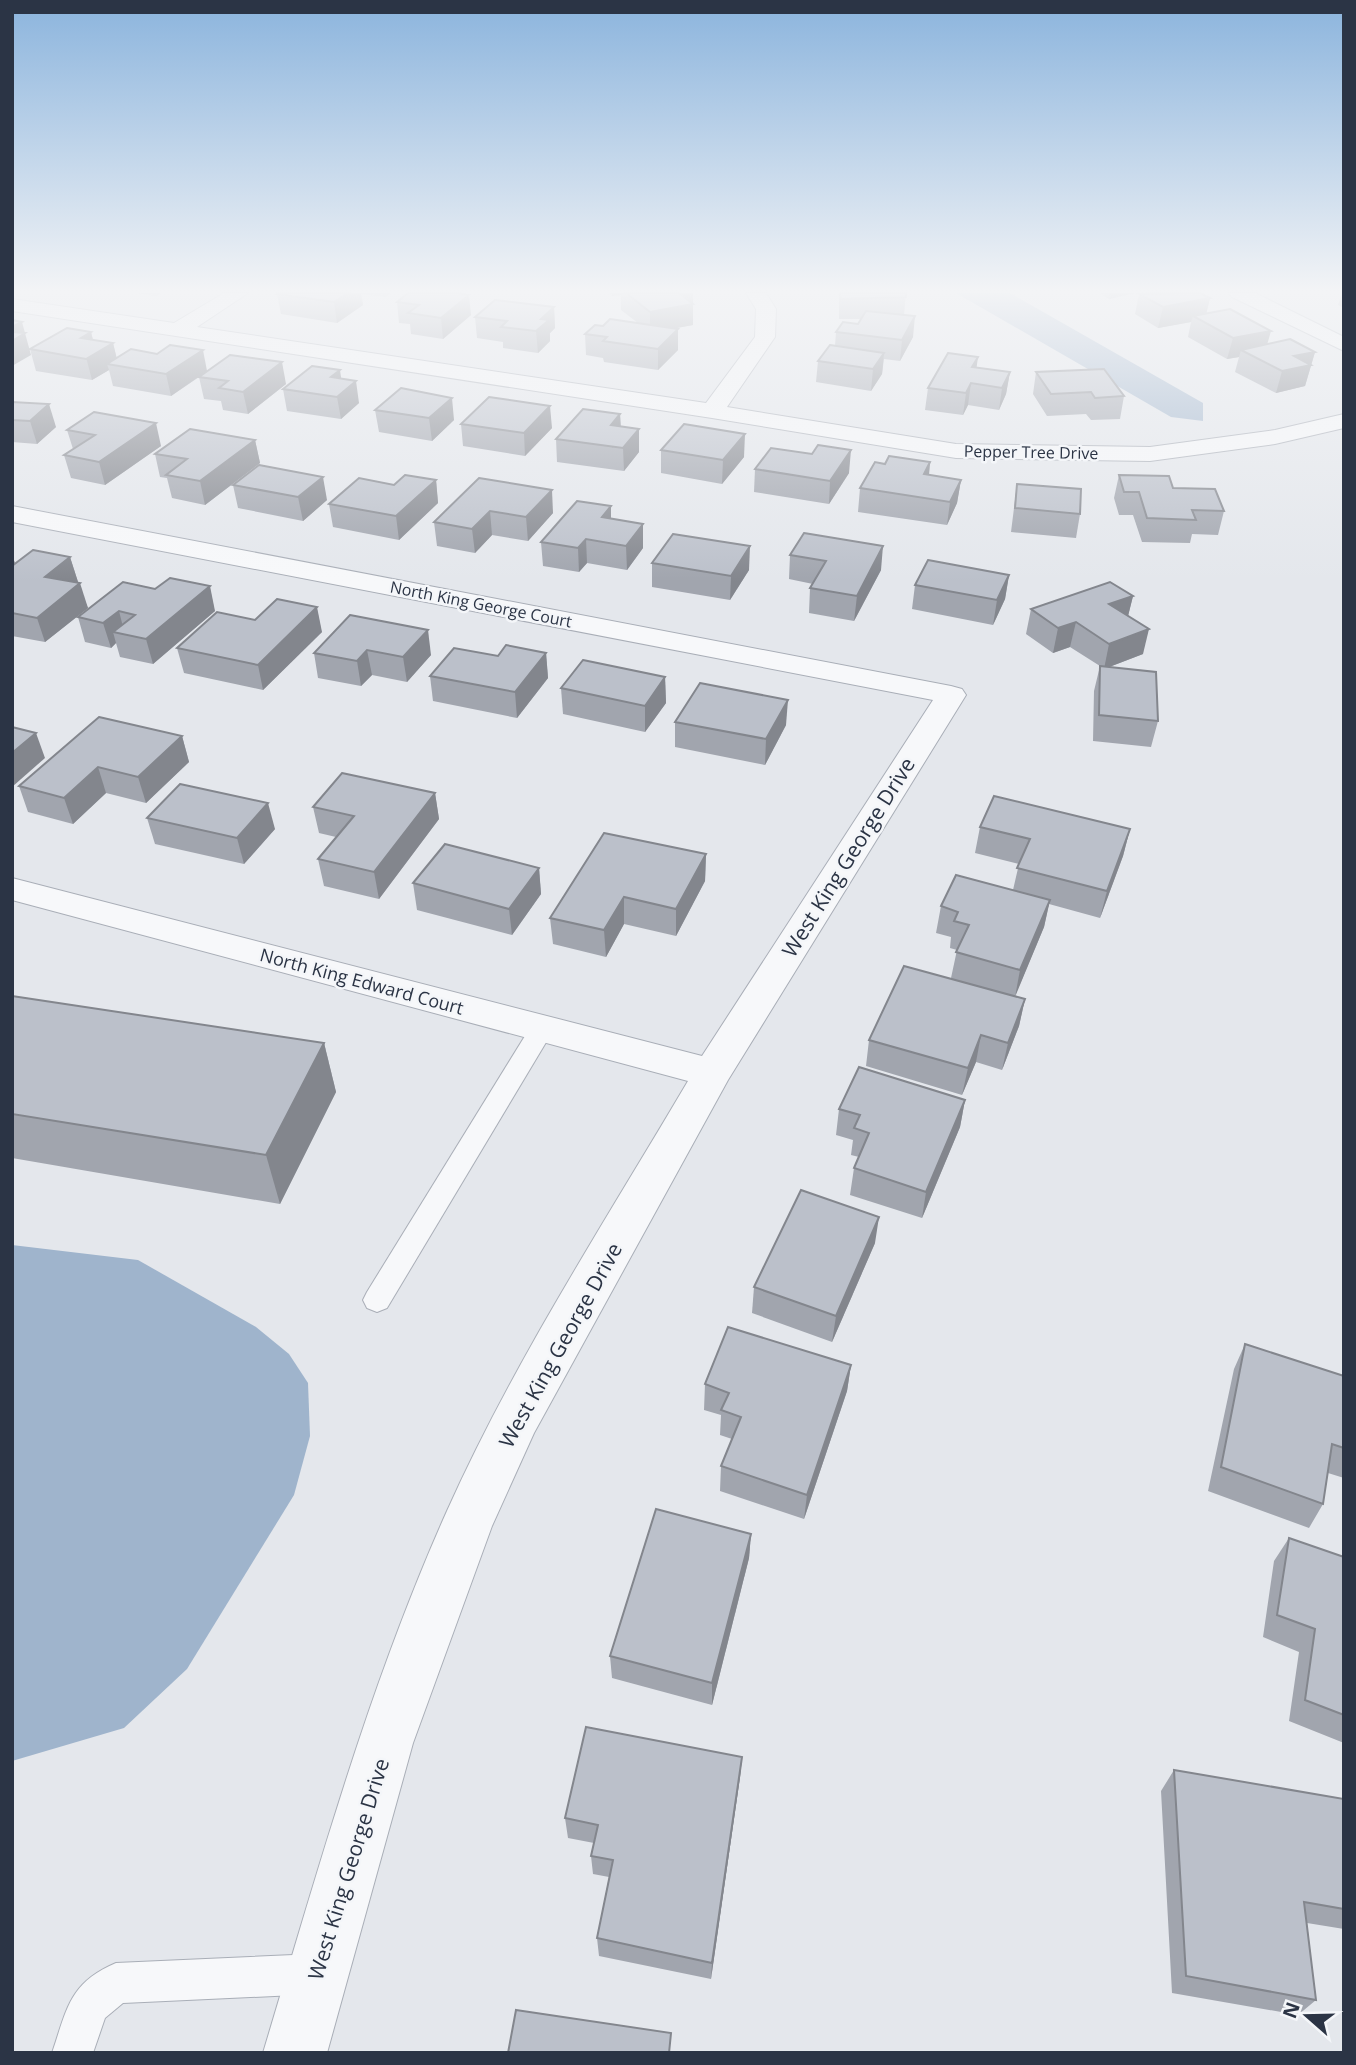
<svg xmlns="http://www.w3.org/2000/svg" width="1356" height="2065" viewBox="0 0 1356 2065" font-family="'Open Sans',sans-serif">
<rect width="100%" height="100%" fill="#e4e7ec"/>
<g fill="#9fb4cc">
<path d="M956 293H1010L1203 403V421L1171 417Z"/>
<path d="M12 1245 138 1260 256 1327 289 1354 308 1383 310 1436 294 1495 187 1669 124 1728 12 1761Z"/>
</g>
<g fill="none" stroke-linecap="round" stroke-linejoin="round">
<defs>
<g id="service">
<path d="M542 1020 551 1023 554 1029 387 1308 377 1312 367 1308 363 1300 367 1292 533 1023Z"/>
<path d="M316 1954 330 1960 336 1974 330 1988 316 1994 123 2003 105 2018 93 2053H52C67 2009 69 1983 116 1963Z"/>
</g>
<g id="minor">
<path d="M224 293H248L197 327 706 403 755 337 756 309 746 293H766L776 309 775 337 727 407 956 444 1150 447 1275 430 1344 414V428L1275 444 1150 461 956 458 712 418 12 311V299L174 323Z"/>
<path d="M1229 293H1255L1344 337V351L1232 297Z"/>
<path d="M12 506 951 686 962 689 966 695 728 1080 534 1433 492 1526 413 1743 327 2053H263C318 1870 369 1685 447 1511 514 1361 605 1222 688 1081L12 900V878L702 1056 933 700 12 522Z"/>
</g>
</defs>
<use href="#service" stroke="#a9aeb7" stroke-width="2"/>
<use href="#minor" stroke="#a9aeb7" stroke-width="2"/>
<use href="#service" fill="#f7f8fa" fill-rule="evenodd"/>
<use href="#minor" fill="#f7f8fa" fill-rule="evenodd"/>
</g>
<g fill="#a1a5ae">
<path d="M135 293H161L156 296Z"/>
<path d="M278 293H391L386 297 361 294 363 305 337 323 281 314 277 294Z"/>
<path d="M408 293 471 315 443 339 411 334 410 324 399 323 397 302Z"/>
<path d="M609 293H693V325L675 328 678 350 658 370 604 362 603 358 586 355 585 334 603 326 638 323 621 310V295L612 296Z"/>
<path d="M839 293H906L904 315 913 337 900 361 884 359 882 374 871 391 816 382 818 361 835 346 836 332 858 324 861 319H839Z"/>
<path d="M1099 293H1135L1109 299Z"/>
<path d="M1342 293H1344V308L1338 305Z"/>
<path d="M1139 294 1210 298 1206 314 1267 344 1315 352 1305 386 1276 393 1235 372 1239 357 1227 359 1188 337 1191 322 1158 328 1135 314Z"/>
<path d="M554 307 555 328 550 333V341L538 353 503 348V342L477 338 475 317Z"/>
<path d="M91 332 93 340 113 343 117 359 207 371 286 384 248 414 223 410 221 401 204 399 199 377 205 373 171 396 113 386 109 370 92 380 36 371 30 349Z"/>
<path d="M1010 372 1006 394 999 410 968 405 963 415 925 410 928 388Z"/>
<path d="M1036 372 1124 396 1120 419 1091 420 1086 414 1047 416 1033 394Z"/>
<path d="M341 379 359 403 341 419 287 411 283 389Z"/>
<path d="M12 402 56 427 37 444 12 442Z"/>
<path d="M375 410 454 420 432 441 379 432Z"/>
<path d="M620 414 621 427 639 452 624 471 557 462 556 439Z"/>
<path d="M461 424 552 428 525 456 463 446Z"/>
<path d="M67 430 161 446 105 485 71 478 64 455 73 449Z"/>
<path d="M255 440 260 463 205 505 172 498 167 478 160 477 155 454Z"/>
<path d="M661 450 744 457 722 484 661 473Z"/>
<path d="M930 462 929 475 961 480 957 503 947 525 858 512 860 488 885 464Z"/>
<path d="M755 469 849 473 829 504 754 492Z"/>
<path d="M1119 475 1173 488 1224 511 1218 535 1192 534 1190 543 1142 542 1133 515H1119L1114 498Z"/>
<path d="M479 478 553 513 528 541 492 535 475 553 437 546 434 522Z"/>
<path d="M436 480 438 503 399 540 333 527 329 504 394 485Z"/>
<path d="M1017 484 1080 514 1076 538 1011 532Z"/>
<path d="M233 485 327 500 303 521 238 508Z"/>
<path d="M611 518 643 548 627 570 587 563 579 572 543 566 541 542Z"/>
<path d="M12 554 15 564 70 557 78 582 76 583 88 608 45 642 12 636Z"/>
<path d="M790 555 881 570 854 621 809 613 810 588 813 584 789 579Z"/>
<path d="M652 563 749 570 730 600 652 587Z"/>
<path d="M1009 575 1005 599 993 625 912 609 915 585Z"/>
<path d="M123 582 215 611 153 664 120 657 116 643 111 648 85 642 78 617Z"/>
<path d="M1133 596 1128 616 1143 654 1109 667 1158 721 1151 747 1093 741 1094 691 1100 666 1070 647 1053 653 1026 634 1031 609Z"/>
<path d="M350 615 431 655 407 682 372 675 361 686 318 678 314 653Z"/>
<path d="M255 620 322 632 263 690 184 673 177 648Z"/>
<path d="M546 653 548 678 517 718 433 701 430 676 498 656Z"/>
<path d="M665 677 666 703 645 732 563 714 561 688Z"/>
<path d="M675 722 786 725 765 765 675 747Z"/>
<path d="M182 736 189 762 146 803 106 793 73 824 28 812 19 786Z"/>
<path d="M435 793 439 819 379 899 324 886 318 859 336 837 319 833 313 807Z"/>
<path d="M147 818 275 829 244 864 155 844Z"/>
<path d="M980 827 1130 829 1123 856 1100 918 1049 904 1044 927 1015 996 1025 999 1019 1026 1002 1070 976 1062 962 1095 866 1066 869 1040 951 978 957 950 950 948 951 937 936 933 941 906 1013 890 1019 864 975 853Z"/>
<path d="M706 854 705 881 676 936 624 924 606 957 553 944 550 918Z"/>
<path d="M539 868 541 894 512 935 417 910 413 883Z"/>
<path d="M12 996 324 1043 336 1092 280 1204 12 1158Z"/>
<path d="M965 1100 960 1127 922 1218 850 1195 854 1168 859 1157 851 1155 853 1140 836 1135 839 1109Z"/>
<path d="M875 1243 832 1342 752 1313 754 1287Z"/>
<path d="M1245 1344 1344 1376V1478L1328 1473 1323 1504 1309 1528 1208 1491 1234 1369Z"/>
<path d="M851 1365 847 1391 804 1519 720 1491 721 1466 732 1439 720 1435 721 1415 704 1410 705 1384Z"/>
<path d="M751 1534 749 1558 712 1705 612 1678 610 1656Z"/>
<path d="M1289 1538 1344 1557V1743L1289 1721 1299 1652 1263 1637 1274 1561Z"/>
<path d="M742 1757 740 1777 711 1979 599 1956 597 1938 609 1877 593 1874 591 1856 594 1843 568 1838 565 1818Z"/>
<path d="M1174 1770 1344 1799V1929L1307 1923 1316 2000 1298 2015 1172 1993 1161 1791Z"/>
</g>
<g fill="#83868d">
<path d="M348 293H361L363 305 337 323 334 302Z"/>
<path d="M612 293H621V295L612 296Z"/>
<path d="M678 293H693V325L650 333V312Z"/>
<path d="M1110 293H1135L1109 299Z"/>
<path d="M469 295 471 315 443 339 441 318Z"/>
<path d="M1210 298 1205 319 1193 316 1191 322 1158 328 1163 307Z"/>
<path d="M554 307 555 328 550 333V341L538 353 536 331 541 319Z"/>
<path d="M915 316 913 337 900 361 902 340Z"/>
<path d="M22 322 31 355 12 366V327Z"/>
<path d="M678 329V350L658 370V349Z"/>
<path d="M1271 331 1265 352 1241 350 1239 357 1227 359 1233 338Z"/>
<path d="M91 332 96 353 113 343 118 364H107L109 370 92 380 81 338Z"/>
<path d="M203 350 207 371 171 396 166 374Z"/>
<path d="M1315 352 1305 386 1276 393 1282 371 1294 356Z"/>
<path d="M884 353 882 374 871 391 873 369Z"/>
<path d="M978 357 975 379 971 383 968 405 963 415 966 393 972 367Z"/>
<path d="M282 362 286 384 248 414 243 392Z"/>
<path d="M340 370 343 391 356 381 359 403 341 419 337 397 331 377Z"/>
<path d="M1010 372 1006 394 999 410 1002 388Z"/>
<path d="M452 398 454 420 432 441 429 418Z"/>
<path d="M49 404 56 427 37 444 30 421Z"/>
<path d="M550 406 552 428 525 456 524 433Z"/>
<path d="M620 414 621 436 612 448 611 425Z"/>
<path d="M156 423 161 446 105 485 99 462Z"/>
<path d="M639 429V452L624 471 623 448Z"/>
<path d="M745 434 744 457 722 484 723 460Z"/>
<path d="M255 440 260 463 205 505 200 481Z"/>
<path d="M851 450 849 473 829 504 830 481Z"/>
<path d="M930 462 928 485 924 474Z"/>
<path d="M323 477 327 500 303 521 298 497Z"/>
<path d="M436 480 438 503 399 540 396 516Z"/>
<path d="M961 480 957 503 947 525 950 502Z"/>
<path d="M552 490 553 513 528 541 526 517Z"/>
<path d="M611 506V530L602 517Z"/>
<path d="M490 511 492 535 475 553 472 529Z"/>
<path d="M643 524V548L627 570 626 546Z"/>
<path d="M586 539 587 563 579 572 578 548Z"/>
<path d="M750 546 749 570 730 600 731 576Z"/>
<path d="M883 546 881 570 854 621 857 596Z"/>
<path d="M12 554 17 570 12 573Z"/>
<path d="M70 557 78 582 53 601 45 577Z"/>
<path d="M1009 575 1005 599 993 625 997 600Z"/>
<path d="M80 583 88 608 45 642 37 618Z"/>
<path d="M210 586 215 611 153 664 146 639Z"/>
<path d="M1133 596 1127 620 1109 604Z"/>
<path d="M317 607 322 632 263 690 258 665Z"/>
<path d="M119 611 125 635 113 632 116 643 111 648 103 623Z"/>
<path d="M1076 622 1070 647 1053 653 1058 628Z"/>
<path d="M1149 629 1143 654 1104 669 1109 644Z"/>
<path d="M428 630 431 655 407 682 403 657Z"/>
<path d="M367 650 372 675 361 686 357 661Z"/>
<path d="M546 653 548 678 517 718 515 692Z"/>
<path d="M665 677 666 703 645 732V706Z"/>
<path d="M788 700 786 725 765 765 766 739Z"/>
<path d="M36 733 45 758 12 787V753Z"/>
<path d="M182 736 189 762 146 803 138 777Z"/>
<path d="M98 767 106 793 73 824 64 798Z"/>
<path d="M435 793 439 819 379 899 374 872Z"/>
<path d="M268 803 275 829 244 864 237 838Z"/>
<path d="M1130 829 1123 856 1100 918 1107 891Z"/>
<path d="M706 854 705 881 676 936V909Z"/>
<path d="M539 868 541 894 512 935 509 909Z"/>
<path d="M624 897V924L606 957 604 930Z"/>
<path d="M1050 900 1044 927 1015 997 1020 970Z"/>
<path d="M1025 999 1019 1026 1002 1070 1008 1043Z"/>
<path d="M981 1035 976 1062 962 1095 968 1068Z"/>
<path d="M324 1043 336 1092 280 1204 266 1155Z"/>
<path d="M965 1100 960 1127 922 1218 926 1192Z"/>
<path d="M879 1217 875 1243 832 1342 836 1316Z"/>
<path d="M851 1365 847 1391 804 1519 807 1495Z"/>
<path d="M751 1534 749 1558 712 1705V1683Z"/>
<path d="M742 1757 740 1777 711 1979 712 1963Z"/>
</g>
<g fill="#bbc0ca" stroke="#83868d" stroke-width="2">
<path d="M278 293H348L334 302 277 294Z"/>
<path d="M408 293H456L469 295 441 318 408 313 419 305 397 302Z"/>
<path d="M626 293H679L693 304 650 312Z"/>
<path d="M840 293H906V297L841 299Z"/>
<path d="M1200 293 1210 298 1163 307 1139 294Z"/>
<path d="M495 300 554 307 541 319 549 320 536 331 501 327 507 321 475 317Z"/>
<path d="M1230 309 1271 331 1233 338 1193 316Z"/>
<path d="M866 311 915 316 902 340 836 332 843 322 858 324Z"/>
<path d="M610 319 678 329 658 349 603 341 607 337 585 334 595 325 603 326Z"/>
<path d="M12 320 22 322 12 327Z"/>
<path d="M67 328 91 332 81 338 113 343 86 359 30 349Z"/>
<path d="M12 332 25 333 12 341Z"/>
<path d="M1290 339 1315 352 1294 356 1311 365 1282 371 1241 350Z"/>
<path d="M170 345 203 350 166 374 107 364 131 349 157 354Z"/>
<path d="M830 345 884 353 873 369 818 361Z"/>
<path d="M948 353 978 357 972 367 1010 372 1002 388 971 383 966 393 928 388Z"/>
<path d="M230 355 282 362 243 392 219 388 228 381 199 377Z"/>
<path d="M312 366 340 370 331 377 356 381 337 397 283 389Z"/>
<path d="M1104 369 1124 396 1095 398 1091 392 1051 394 1036 372Z"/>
<path d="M401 388 452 398 429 418 375 410Z"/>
<path d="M489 397 550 406 524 433 461 424Z"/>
<path d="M12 402 49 404 30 421 12 420Z"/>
<path d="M583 409 620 414 611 425 639 429 623 448 556 439Z"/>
<path d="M94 412 156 423 99 462 64 455 95 435 67 430Z"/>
<path d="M684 424 745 434 723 460 661 450Z"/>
<path d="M190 429 255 440 200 481 166 475 187 459 155 454Z"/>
<path d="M818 445 851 450 830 481 755 469 771 448 812 454Z"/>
<path d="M889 456 930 462 924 474 961 480 950 502 860 488 875 462 885 464Z"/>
<path d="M259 465 323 477 298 497 233 485Z"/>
<path d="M405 475 436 480 396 516 329 504 359 478 394 485Z"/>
<path d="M1119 475 1169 476 1173 488 1215 489 1224 511 1192 510 1196 520 1147 518 1139 492H1124Z"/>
<path d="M479 478 552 490 526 517 490 511 472 529 434 522Z"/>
<path d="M1017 484 1081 489 1080 514 1015 508Z"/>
<path d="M577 501 611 506 602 517 643 524 626 546 586 539 578 548 541 542Z"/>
<path d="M804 533 883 546 857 596 810 588 826 561 790 555Z"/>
<path d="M673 534 750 546 731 576 652 563Z"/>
<path d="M33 550 70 557 45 577 80 583 37 618 12 613V566Z"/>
<path d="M928 560 1009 575 997 600 915 585Z"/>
<path d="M170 578 210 586 146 639 113 632 135 615 119 611 103 623 78 617 123 582 155 589Z"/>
<path d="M1110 582 1133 596 1109 604 1149 629 1109 644 1076 622 1058 628 1031 609Z"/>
<path d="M277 599 317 607 258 665 177 648 217 612 255 620Z"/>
<path d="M350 615 428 630 403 657 367 650 357 661 314 653Z"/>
<path d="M506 645 546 653 515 692 430 676 454 648 498 656Z"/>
<path d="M583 660 665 677 645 706 561 688Z"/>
<path d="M1100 666 1156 672 1158 721 1099 715Z"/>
<path d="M700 683 788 700 766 739 675 722Z"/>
<path d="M99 717 182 736 138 777 98 767 64 798 19 786Z"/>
<path d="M12 727 36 733 12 753Z"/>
<path d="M342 773 435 793 374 872 318 859 354 816 313 807Z"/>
<path d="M180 784 268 803 237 838 147 818Z"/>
<path d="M994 796 1130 829 1107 891 1017 868 1030 839 980 827Z"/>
<path d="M604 833 706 854 676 909 624 897 604 930 550 918Z"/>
<path d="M445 844 539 868 509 909 413 883Z"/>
<path d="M956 875 1050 900 1020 970 956 952 969 925 954 921 958 912 941 906Z"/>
<path d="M904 966 1025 999 1008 1043 981 1035 968 1068 869 1040Z"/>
<path d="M12 996 324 1043 266 1155 12 1114Z"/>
<path d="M859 1067 965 1100 926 1192 854 1168 869 1133 854 1128 860 1115 839 1109Z"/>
<path d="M801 1190 879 1217 836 1316 754 1287Z"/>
<path d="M728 1327 851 1365 807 1495 721 1466 741 1417 721 1410 729 1393 705 1384Z"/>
<path d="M1245 1344 1344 1376V1448L1332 1444 1323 1504 1221 1467Z"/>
<path d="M656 1509 751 1534 712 1683 610 1656Z"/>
<path d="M1289 1538 1344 1557V1715L1305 1700 1315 1629 1277 1615Z"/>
<path d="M586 1727 742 1757 712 1963 597 1938 613 1860 591 1856 598 1825 565 1818Z"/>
<path d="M1174 1770 1344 1799V1909L1304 1902 1316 2000 1186 1976Z"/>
<path d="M516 2010 671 2033 669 2053H508Z"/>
</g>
<linearGradient id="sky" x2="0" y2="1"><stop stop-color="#8bb4dd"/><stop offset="0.5" stop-color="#f3f4f6"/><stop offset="1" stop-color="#f3f4f6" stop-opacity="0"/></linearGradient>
<rect width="1356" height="582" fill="url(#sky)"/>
<g text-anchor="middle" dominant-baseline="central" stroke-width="5" stroke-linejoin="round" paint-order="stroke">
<g font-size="16" fill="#2b3445" stroke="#f4f6f9">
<text transform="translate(1031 452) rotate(1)">Pepper Tree Drive</text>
<text transform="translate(481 604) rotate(11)">North King George Court</text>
</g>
<g font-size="18" fill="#2b3445" stroke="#f4f6f9">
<text transform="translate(362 981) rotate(15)">North King Edward Court</text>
</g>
<g font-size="21" fill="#2b3445" stroke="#f4f6f9">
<text transform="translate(848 857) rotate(-58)">West King George Drive</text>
<text transform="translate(560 1345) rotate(-61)">West King George Drive</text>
<text transform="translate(348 1869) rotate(-73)">West King George Drive</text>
</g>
</g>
<rect width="1356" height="2065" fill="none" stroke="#2b3445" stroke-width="28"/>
<g transform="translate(1307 2016) rotate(290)" stroke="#f4f6f9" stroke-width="5" paint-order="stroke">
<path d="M0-5L12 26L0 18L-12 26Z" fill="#2b3445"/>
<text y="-10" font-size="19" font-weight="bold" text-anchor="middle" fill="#2b3445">N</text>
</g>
</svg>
